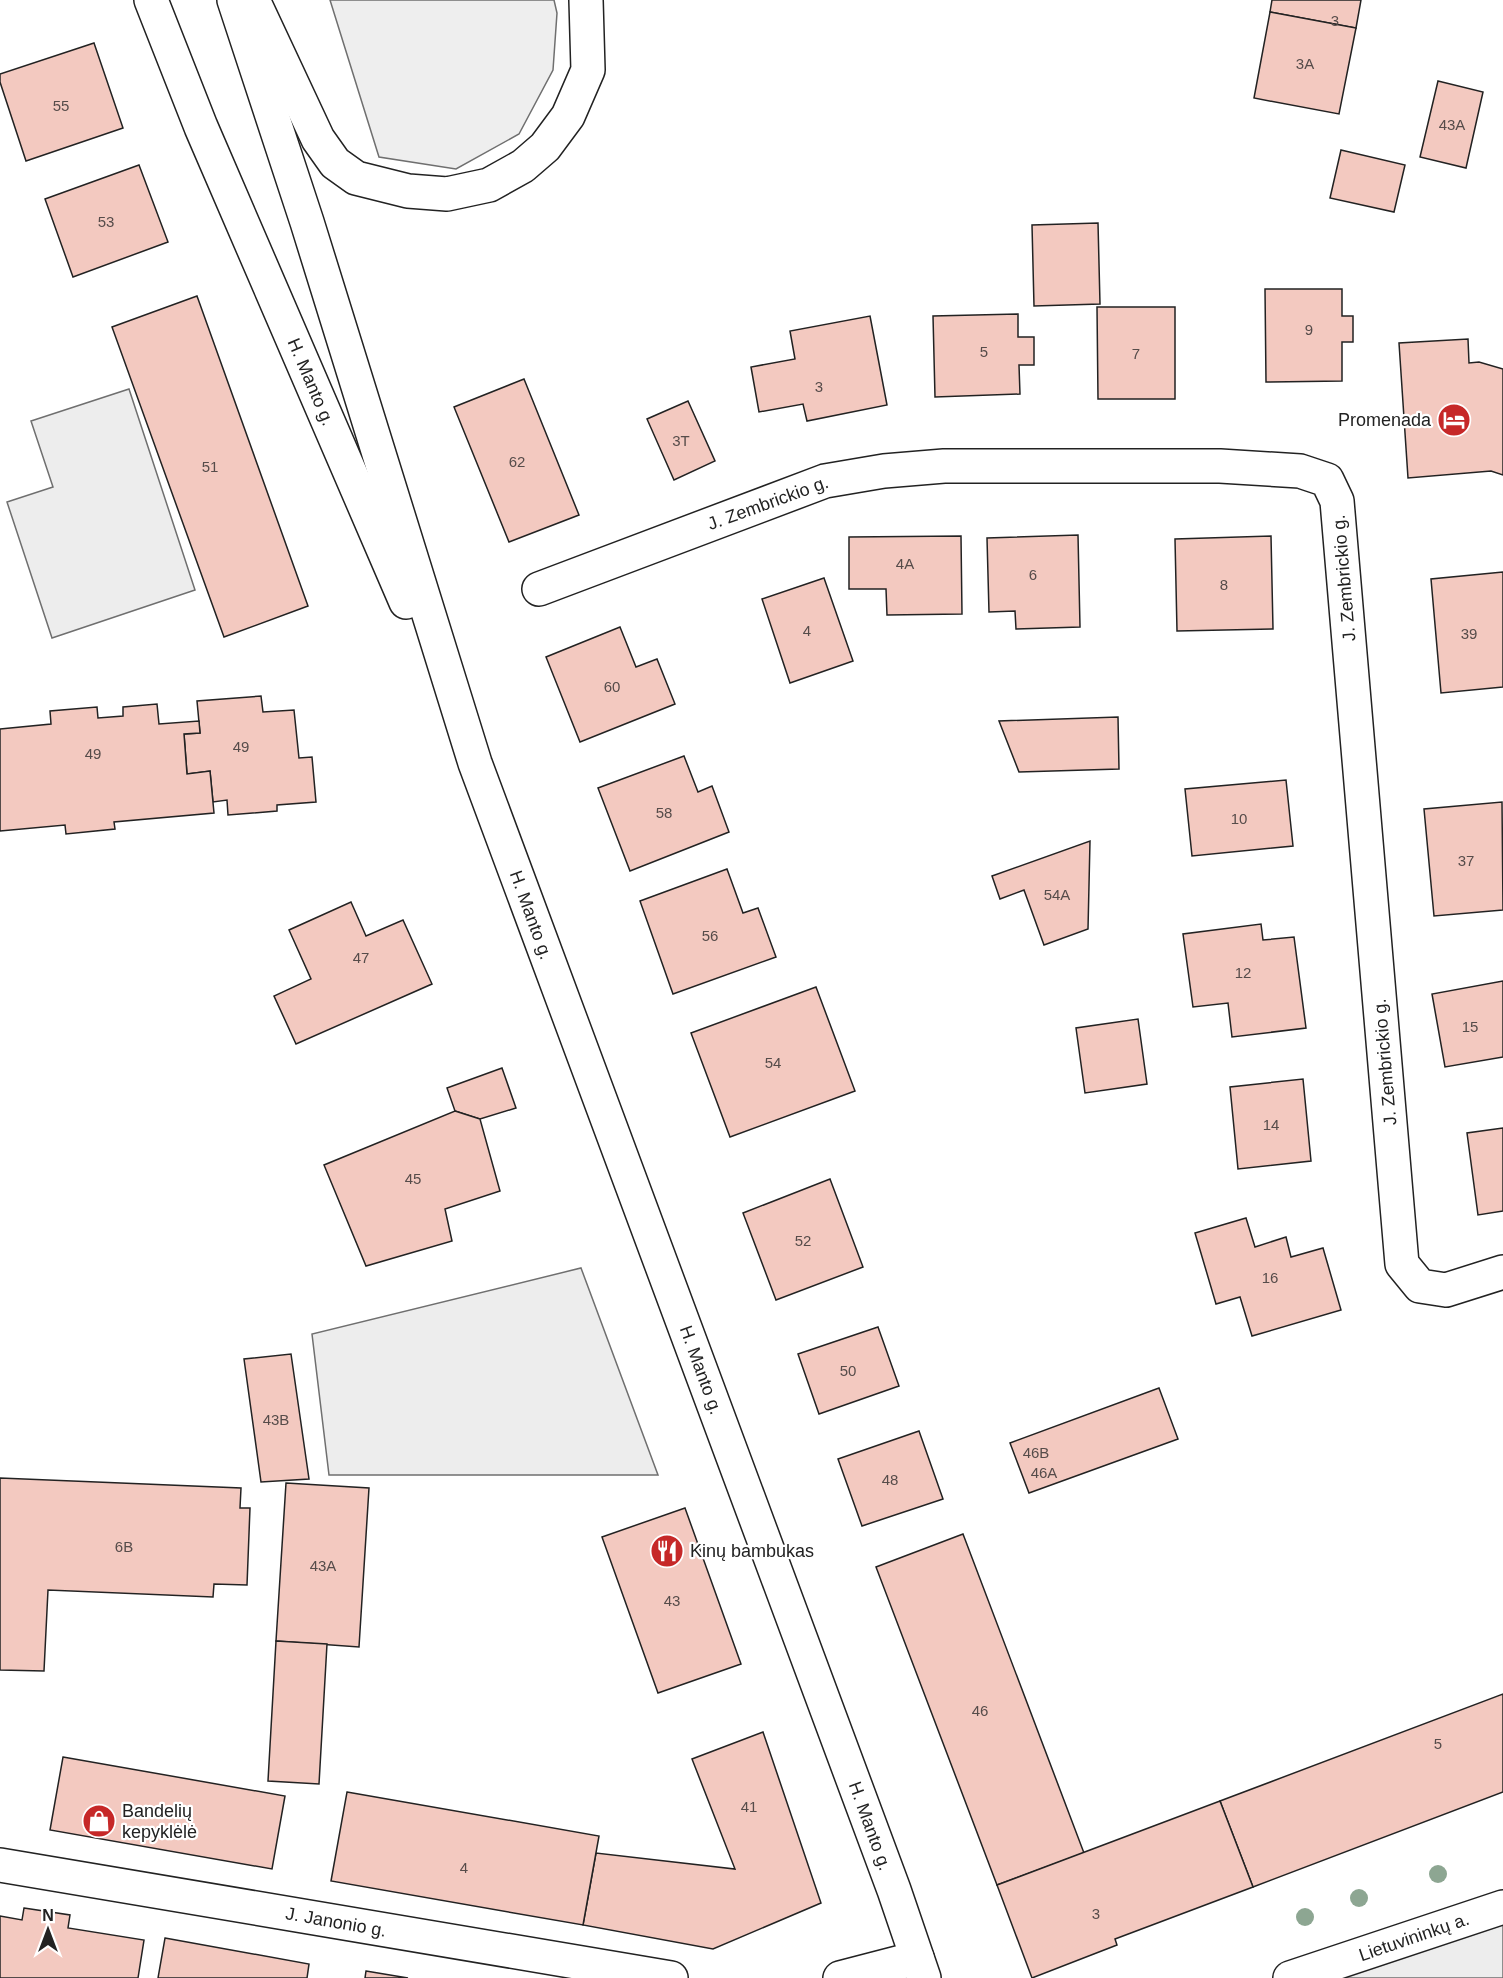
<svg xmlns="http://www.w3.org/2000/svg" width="1503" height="1978" viewBox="0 0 1503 1978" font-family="Arial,sans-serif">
<rect width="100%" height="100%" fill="#fff"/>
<path fill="#eee" stroke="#6f6f6f" stroke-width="1.5" d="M330 0H554L557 13 553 70 519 134 456 169 379 157Z"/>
<g fill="#ededed" stroke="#6f6f6f" stroke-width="1.5">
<path d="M129 389 195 590 52 638 7 502 53 487 31 421Z"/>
<path d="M581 1268 658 1475H329L312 1334Z"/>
<path d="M1503 1907V1978H1290Z"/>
</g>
<g fill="#f3c9c0" stroke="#222" stroke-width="1.5">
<path d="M1272 0H1361L1356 28 1270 12Z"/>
<path d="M1270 12 1356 28 1339 114 1254 98Z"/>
<path d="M94 43 123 128 26 161 0 82V74Z"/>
<path d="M1438 81 1483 92 1466 168 1420 157Z"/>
<path d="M1341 150 1405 165 1394 212 1330 198Z"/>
<path d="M139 165 168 242 73 277 45 199Z"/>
<path d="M1098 223 1100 304 1034 306 1032 225Z"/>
<path d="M1265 289H1342V316H1353V342H1342V381L1266 382Z"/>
<path d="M197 296 308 606 224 637 112 327Z"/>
<path d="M1097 307H1175V399H1098Z"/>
<path d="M1018 314V337H1034V365H1019L1020 394 935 397 933 316Z"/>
<path d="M870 316 887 405 807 421 803 404 759 412 751 367 795 359 790 331Z"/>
<path d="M1468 339 1469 363 1479 362 1503 369V475L1491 471 1408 478 1399 343Z"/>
<path d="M524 379 579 515 509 542 454 407Z"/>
<path d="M688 401 715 461 674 480 647 419Z"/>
<path d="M1078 535 1080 627 1016 629 1015 611 989 612 987 538Z"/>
<path d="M961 536 962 614 887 615 886 589H849V537Z"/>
<path d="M1271 536 1273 629 1177 631 1175 539Z"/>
<path d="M1503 572V687L1441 693 1431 579Z"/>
<path d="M824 578 853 661 790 683 762 599Z"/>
<path d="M620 627 636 667 657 659 675 704 580 742 546 657Z"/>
<path d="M261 696 263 712 294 710 299 758 312 757 316 802 277 805V811L228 815 227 800 213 802 210 771 187 774 184 734 200 733 197 701Z"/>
<path d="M157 704 159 724 199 721 200 733 184 734 187 774 210 771 214 813 114 822 115 829 66 834 65 825 0 831V729L51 724 50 711 97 707 98 718 123 716V707Z"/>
<path d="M1118 717 1119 769 1019 772 999 721Z"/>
<path d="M684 756 698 792 712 786 729 832 630 871 598 788Z"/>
<path d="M1286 780 1293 846 1192 856 1185 789Z"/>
<path d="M1502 802 1503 910 1434 916 1424 809Z"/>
<path d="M1090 841 1088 929 1044 945 1024 890 1000 899 992 876Z"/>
<path d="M727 869 743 913 758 908 776 957 673 994 640 901Z"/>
<path d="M351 902 366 936 403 920 432 984 296 1044 274 996 311 979 289 930Z"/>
<path d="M1261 924 1263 940 1294 937 1306 1028 1232 1037 1228 1003 1193 1007 1183 934Z"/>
<path d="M1503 981V1057L1445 1067 1432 994Z"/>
<path d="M816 987 855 1091 730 1137 691 1033Z"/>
<path d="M1138 1019 1147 1084 1085 1093 1076 1028Z"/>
<path d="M502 1068 516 1108 480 1119 455 1111 447 1088Z"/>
<path d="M1303 1079 1311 1161 1238 1169 1230 1087Z"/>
<path d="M455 1111 480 1119 500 1191 445 1209 452 1241 366 1266 324 1165Z"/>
<path d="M1503 1128V1211L1478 1215 1467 1133Z"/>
<path d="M830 1179 863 1267 776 1300 743 1213Z"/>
<path d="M1246 1218 1255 1247 1286 1237 1291 1257 1323 1248 1341 1310 1252 1336 1240 1297 1216 1304 1195 1233Z"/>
<path d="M878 1327 899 1386 819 1414 798 1354Z"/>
<path d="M291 1354 309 1479 261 1482 244 1359Z"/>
<path d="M1159 1388 1178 1439 1029 1493 1010 1443Z"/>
<path d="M919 1431 943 1499 862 1526 838 1459Z"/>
<path d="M0 1478 241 1488 240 1508H250L247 1585 214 1584 213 1597 48 1590 44 1671 0 1670Z"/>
<path d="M286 1483 369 1488 359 1647 276 1641Z"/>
<path d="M685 1508 741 1664 658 1693 602 1537Z"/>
<path d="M963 1534 1084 1853 997 1885 876 1567Z"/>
<path d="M276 1641 327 1644 319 1784 268 1781Z"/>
<path d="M1503 1694V1792L1253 1887 1220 1801Z"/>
<path d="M763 1732 821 1903 713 1949 583 1925 596 1853 735 1869 692 1759Z"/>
<path d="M63 1757 285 1796 272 1869 50 1830Z"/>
<path d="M347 1792 599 1836 583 1925 331 1881Z"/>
<path d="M1220 1801 1253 1887 1115 1939 1117 1945 1032 1978 997 1885Z"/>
<path d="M24 1908 70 1915 68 1928 144 1940 138 1978H0V1916L22 1920Z"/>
<path d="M165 1938 309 1964 307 1978H158Z"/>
<path d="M366 1971 408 1978H365Z"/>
</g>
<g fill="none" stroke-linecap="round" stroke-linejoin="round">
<defs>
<g id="minor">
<path d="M539 589 825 481 884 471 944 466H1220L1300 471 1327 480 1337 501 1402 1264 1420 1286 1446 1290 1503 1272"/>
<path d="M0 1865 671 1978"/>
<path d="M840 1978 917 1958"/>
<path d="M1290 1978 1503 1907"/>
</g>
<g id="secondary">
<path d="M151 0 201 127 406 602"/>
<path d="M234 0 307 222 475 763 894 1890 924 1978"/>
</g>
<path id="primary" d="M253 0 318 139 335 163 356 178 408 191 447 194 489 185 523 166 545 147 568 116 588 70 586 0"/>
</defs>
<use href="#minor" stroke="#222" stroke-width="36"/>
<use href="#secondary" stroke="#222" stroke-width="36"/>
<use href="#primary" stroke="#222" stroke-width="36"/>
<use href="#minor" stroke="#fff" stroke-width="33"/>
<use href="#secondary" stroke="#fff" stroke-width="33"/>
<use href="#primary" stroke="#fff" stroke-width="33"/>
</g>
<g fill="#8da692">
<circle cx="1438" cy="1874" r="9"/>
<circle cx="1359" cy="1898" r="9"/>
<circle cx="1305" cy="1917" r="9"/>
</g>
<defs>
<symbol id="hotel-disc" viewBox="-11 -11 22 22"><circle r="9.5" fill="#c62828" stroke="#fff"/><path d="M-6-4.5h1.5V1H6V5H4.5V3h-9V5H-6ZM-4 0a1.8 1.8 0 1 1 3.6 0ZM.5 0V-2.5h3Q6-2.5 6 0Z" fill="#fff"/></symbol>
<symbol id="restaurant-disc" viewBox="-11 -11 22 22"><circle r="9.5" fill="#c62828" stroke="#fff"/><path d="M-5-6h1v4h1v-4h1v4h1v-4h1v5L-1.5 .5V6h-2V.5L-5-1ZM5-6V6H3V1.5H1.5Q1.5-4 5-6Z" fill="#fff"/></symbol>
<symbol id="shop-disc" viewBox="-11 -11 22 22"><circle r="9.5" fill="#c62828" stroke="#fff"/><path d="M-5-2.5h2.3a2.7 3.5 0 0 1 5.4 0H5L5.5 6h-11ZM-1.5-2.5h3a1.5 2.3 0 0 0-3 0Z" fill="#fff"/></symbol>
</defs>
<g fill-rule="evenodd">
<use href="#hotel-disc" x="1435" y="401" width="38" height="38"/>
<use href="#restaurant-disc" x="648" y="1532" width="38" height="38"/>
<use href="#shop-disc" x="80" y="1802" width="38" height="38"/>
</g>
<g text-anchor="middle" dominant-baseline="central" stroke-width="4.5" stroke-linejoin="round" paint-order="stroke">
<g font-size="15" fill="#564c4a">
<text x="1335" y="20">3</text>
<text x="1305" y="63">3A</text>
<text x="61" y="105">55</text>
<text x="1452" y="124">43A</text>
<text x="106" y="221">53</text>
<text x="1309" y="329">9</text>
<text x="984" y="351">5</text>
<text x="1136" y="353">7</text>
<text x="819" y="386">3</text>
<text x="681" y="440">3T</text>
<text x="517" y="461">62</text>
<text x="210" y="466">51</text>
<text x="905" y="563">4A</text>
<text x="1033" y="574">6</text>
<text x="1224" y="584">8</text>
<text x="807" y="630">4</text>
<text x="1469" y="633">39</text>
<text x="612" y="686">60</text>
<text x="241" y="746">49</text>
<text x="93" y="753">49</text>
<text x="664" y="812">58</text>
<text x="1239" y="818">10</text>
<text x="1466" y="860">37</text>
<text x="1057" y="894">54A</text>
<text x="710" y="935">56</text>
<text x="361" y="957">47</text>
<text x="1243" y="972">12</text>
<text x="1470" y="1026">15</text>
<text x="773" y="1062">54</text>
<text x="1271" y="1124">14</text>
<text x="413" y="1178">45</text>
<text x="803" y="1240">52</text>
<text x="1270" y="1277">16</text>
<text x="848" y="1370">50</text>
<text x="276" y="1419">43B</text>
<text x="1036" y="1452">46B</text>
<text x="1044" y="1472">46A</text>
<text x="890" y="1479">48</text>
<text x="124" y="1546">6B</text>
<text x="323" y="1565">43A</text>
<text x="672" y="1600">43</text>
<text x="980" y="1710">46</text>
<text x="1438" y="1743">5</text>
<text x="749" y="1806">41</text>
<text x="464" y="1867">4</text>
<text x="1096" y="1913">3</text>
</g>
<g font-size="18" fill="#222" stroke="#fff">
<text transform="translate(311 382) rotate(67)">H. Manto g.</text>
<text transform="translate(768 503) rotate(-20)">J. Zembrickio g.</text>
<text transform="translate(1344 578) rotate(-95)">J. Zembrickio g.</text>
<text transform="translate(531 915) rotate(70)">H. Manto g.</text>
<text transform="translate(1385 1062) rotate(-95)">J. Zembrickio g.</text>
<text transform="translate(701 1370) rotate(70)">H. Manto g.</text>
<text transform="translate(870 1826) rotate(70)">H. Manto g.</text>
<text transform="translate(336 1922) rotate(10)">J. Janonio g.</text>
<text transform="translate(1414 1937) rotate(-19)">Lietuvininkų a.</text>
</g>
<g font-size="18" fill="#222" stroke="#fff" text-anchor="start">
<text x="1431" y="420" text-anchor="end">Promenada</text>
<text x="690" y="1551">Kinų bambukas</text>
<text x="122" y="1811">Bandelių<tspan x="122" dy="21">kepyklėlė</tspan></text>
</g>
</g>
<g transform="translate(48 1930)" stroke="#ffffff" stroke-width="4.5" paint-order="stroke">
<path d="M0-4.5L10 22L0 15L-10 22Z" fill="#222222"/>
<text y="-9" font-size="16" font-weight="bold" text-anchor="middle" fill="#222222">N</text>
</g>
</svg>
